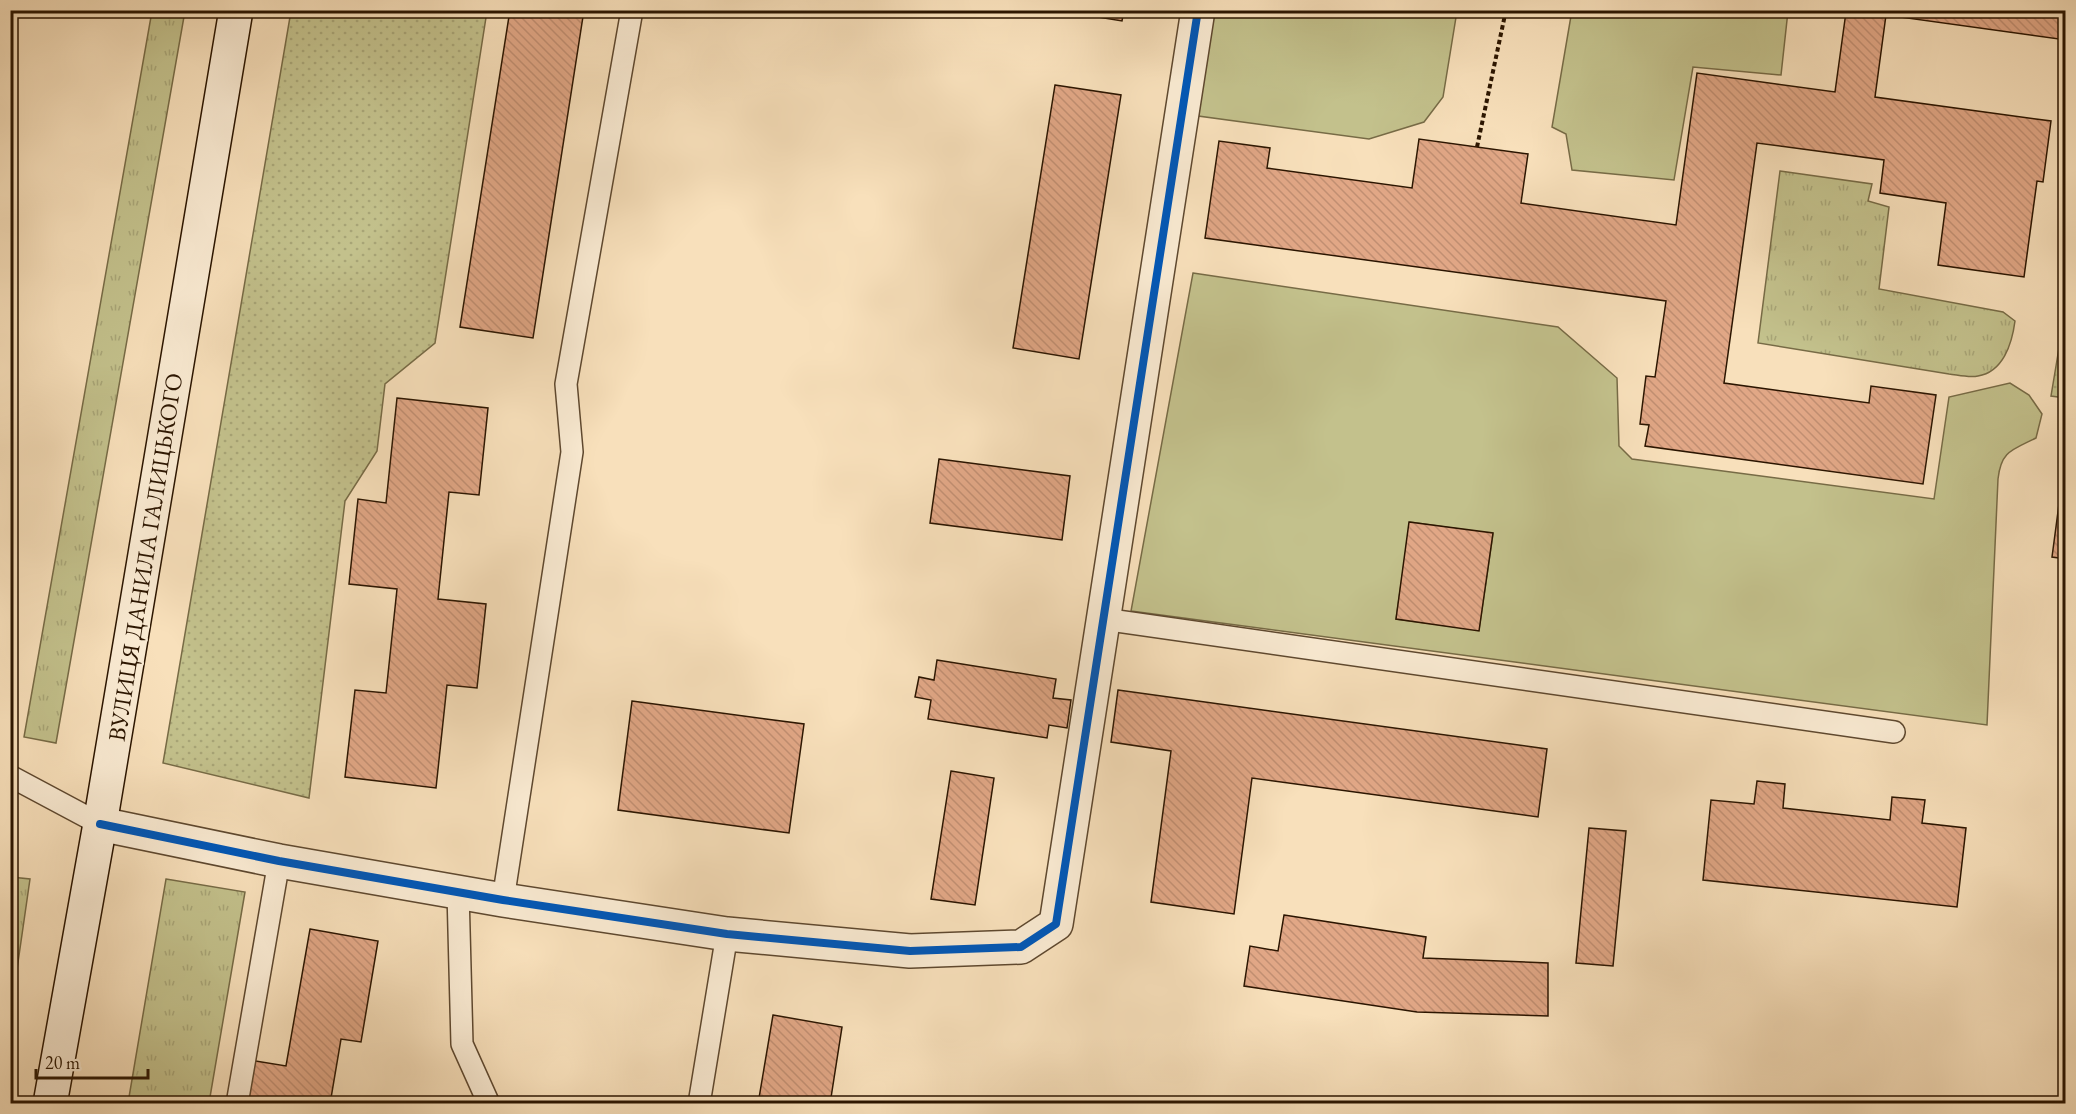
<svg xmlns="http://www.w3.org/2000/svg" width="2076" height="1114" viewBox="0 0 2076 1114" font-family="'EB Garamond',serif">
<defs>
<pattern id="grass-tufts" width="24" height="20" patternUnits="userSpaceOnUse" patternTransform="scale(1.5)"><rect width="24" height="20" fill="#c3c18c"/><path d="M3 7l-1-3M5 7V3M7 7l1-3M15 17l-1-3M17 17v-4M19 17l1-3" fill="none" stroke="#a8a577"/></pattern>
<pattern id="garden-dots" width="8" height="8" patternUnits="userSpaceOnUse" patternTransform="scale(1.5)"><rect width="8" height="8" fill="#c3c18c"/><path d="M2 2h.1M6 6h.1" fill="none" stroke="#a8a577" stroke-width="1.8" stroke-linecap="round"/></pattern>
<pattern id="building-back-hatch" width="6" height="6" patternUnits="userSpaceOnUse" patternTransform="scale(1.5)"><rect width="6" height="6" fill="#e1a786"/><path d="M-1 5l2 2M0 0l6 6M5-1l2 2" fill="none" stroke="#c18f72"/></pattern>
</defs>
<rect width="100%" height="100%" fill="#f8e0bb"/>
<filter id="stains"><feTurbulence type="fractalNoise" baseFrequency=".00333" numOctaves="4"/><feColorMatrix values="0 0 0 0 .2 0 0 0 0 .09 0 0 0 0 .02 0 0 0 .5 -.17"/></filter>
<radialGradient id="worn" r=".72"><stop offset=".6" stop-color="#630" stop-opacity="0"/><stop offset="1" stop-color="#630" stop-opacity=".3"/></radialGradient>
<g fill="url(#grass-tufts)" stroke="#776b46" stroke-width="1.5">
<path d="M152 11H185L56 743 24 737Z"/>
<path d="M1780 171 1872 184 1868 201 1889 207 1879 289 2003 312 2015 321C2012 344 2003 372 1978 376 1969 378 1958 375 1949 374L1758 343Z"/>
<path d="M11 877 30 879 11 1011 10 877Z"/>
<path d="M166 879 245 892 209 1103H128Z"/>
</g>
<g fill="#c3c18c" stroke="#776b46" stroke-width="1.5" fill-rule="evenodd">
<path d="M1572 10 1788 11 1781 75 1693 67 1674 180 1572 170 1566 134 1552 127Z"/>
<path d="M1209 11H1457L1443 97 1424 122 1369 139 1191 115Z"/>
<path d="M1193 273 1558 327 1617 378 1619 446 1632 459 1934 499 1949 397 2010 383 2029 395 2042 414 2036 438C2012 450 2001 451 1998 479L1987 725 1131 611ZM1410 522 1493 534 1479 630 1396 619Z"/>
</g>
<g fill="url(#garden-dots)" stroke="#776b46" stroke-width="1.5">
<path d="M291 11H487L435 343 385 384 377 451 345 501 309 798 163 763Z"/>
<path d="M2065 312V398L2051 396Z"/>
</g>
<g fill="url(#building-back-hatch)" stroke="#2b1500" stroke-width="1.5">
<path d="M510 10H584L533 338 460 327Z"/>
<path d="M1055 10H1124L1122 21Z"/>
<path d="M1857 10H2066V40L1886 15 1875 97 2051 121 2043 182 2037 181 2024 277 1938 265 1946 203 1880 193 1884 160 1757 143 1724 383 1869 403 1871 386 1936 395 1923 484 1645 446 1649 425 1640 424 1646 376 1655 377 1666 301 1205 238 1219 141 1270 148 1267 168 1412 188 1419 139 1528 154 1521 203 1676 225 1697 73 1835 92 1846 12 1856 13Z"/>
<path d="M1055 85 1121 95 1079 359 1013 348Z"/>
<path d="M397 398 488 408 479 495 449 492 438 599 486 604 477 688 447 685 436 788 345 777 355 690 386 693 397 589 349 584 358 499 386 503Z"/>
<path d="M2066 451V559L2052 557Z"/>
<path d="M939 459 1070 476 1062 540 930 523Z"/>
<path d="M1409 522 1493 533 1479 631 1396 619Z"/>
<path d="M937 660 1056 679 1053 698 1071 700 1067 728 1049 725 1047 738 928 719 931 700 915 697 919 677 934 680Z"/>
<path d="M1118 690 1547 749 1538 817 1252 778 1234 914 1151 902 1171 751 1111 742Z"/>
<path d="M632 701 804 724 789 833 618 810Z"/>
<path d="M951 771 994 778 975 905 931 899Z"/>
<path d="M1757 781 1785 784 1783 808 1890 820 1892 797 1925 800 1922 823 1966 828 1957 907 1703 880 1711 800 1754 804Z"/>
<path d="M1589 828 1626 831 1613 966 1576 963Z"/>
<path d="M1284 915 1426 937 1423 958 1548 963V1016L1417 1012 1244 986 1250 946 1278 951Z"/>
<path d="M310 929 378 941 361 1042 341 1039 330 1104H242L250 1060 286 1066Z"/>
<path d="M773 1015 842 1027 830 1104H758Z"/>
</g>
<g fill="none" stroke-linecap="round" stroke-linejoin="round">
<defs>
<g id="lane">
<path d="M1103 619 1894 732"/>
<path d="M10 776 100 824"/>
<path d="M458 892 462 1044 489 1104"/>
<path d="M503 900 572 452 566 384 632 10"/>
<path d="M237 1104 279 861"/>
<path d="M699 1104 727 934"/>
</g>
<path id="street" d="M100 824 279 861 503 900 727 934 910 951 1021 947 1056 924 1198 10"/>
<path id="secondary" d="M50 1104 100 824 236 10"/>
</defs>
<use href="#lane" stroke="#5e482f" stroke-width="24"/>
<use href="#street" stroke="#5e482f" stroke-width="36"/>
<use href="#secondary" stroke="#2b1500" stroke-width="36"/>
<path stroke="#2b1500" stroke-width="4" stroke-dasharray="4.5 3" stroke-linecap="butt" d="M1477 147 1506 10"/>
<use href="#lane" stroke="#faebd3" stroke-width="21"/>
<use href="#street" stroke="#faebd3" stroke-width="33"/>
<use href="#secondary" stroke="#faebd3" stroke-width="33"/>
<defs>
<path id="cycleway" d="M100 824 279 861 503 900 727 934 910 951 1021 947 1056 924 1198 10"/>
</defs>
<use href="#cycleway" stroke="#faebd3" stroke-width="11"/>
<use href="#cycleway" stroke="#0057b8" stroke-width="8"/>
</g>
<g text-anchor="middle" dominant-baseline="central" stroke-width="4.5" stroke-linejoin="round" paint-order="stroke">
<g font-size="24" fill="#2b1500" stroke="#faebd3">
<text transform="translate(145 557) rotate(-81)">ВУЛИЦЯ ДАНИЛА ГАЛИЦЬКОГО</text>
</g>
</g>
<rect width="2076" height="1114" fill="none" stroke="#f8e0bb" stroke-width="36"/>
<rect x="12" y="12" width="2052" height="1090" fill="none" stroke="#2b1500" stroke-width="3"/>
<rect x="18" y="18" width="2040" height="1078" fill="none" stroke="#2b1500" stroke-width="1.5"/>
<path d="M36 1069v9h112v-9" fill="none" stroke="#2b1500" stroke-width="3"/>
<text x="45" y="1069" font-size="18" fill="#2b1500" stroke="#faebd3" stroke-width="4.5" paint-order="stroke">20 m</text>
<rect width="100%" height="100%" filter="url(#stains)"/>
<rect width="100%" height="100%" fill="url(#worn)"/>
</svg>
